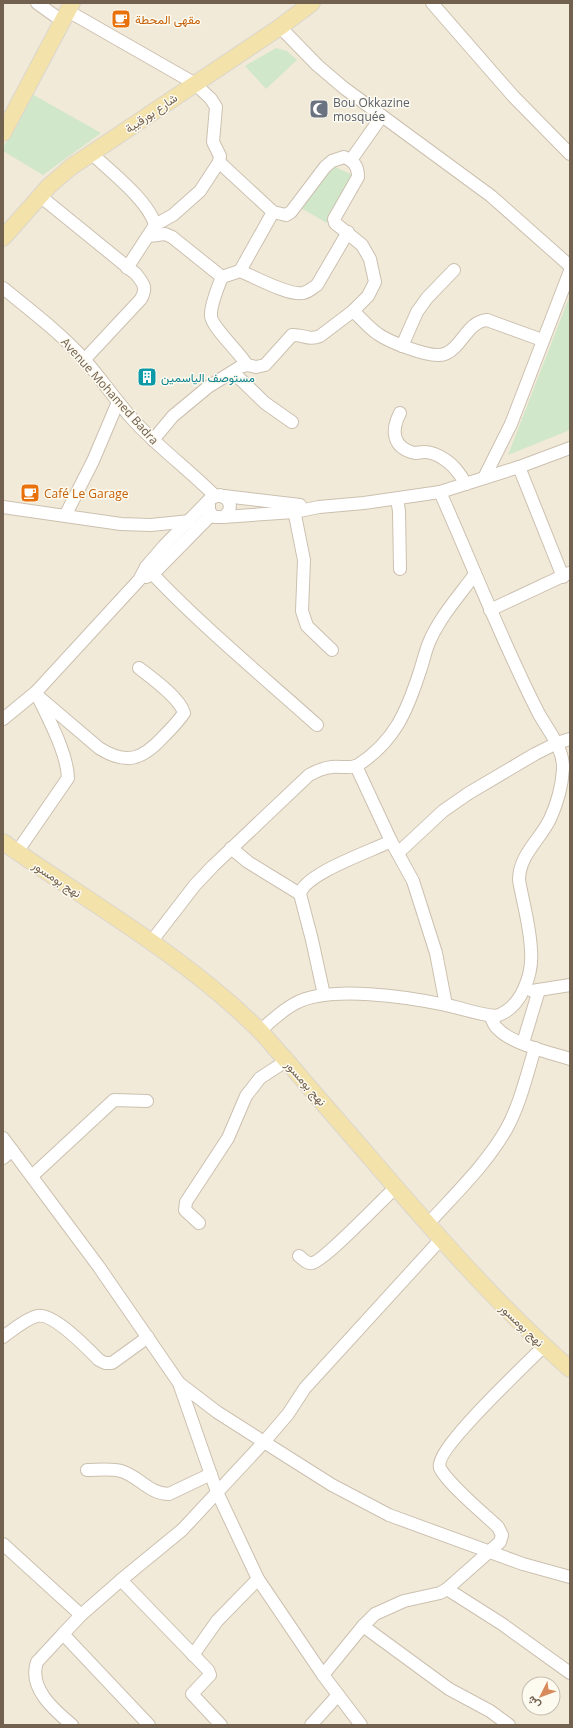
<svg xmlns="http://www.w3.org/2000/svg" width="573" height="1728" viewBox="0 0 573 1728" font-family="'Open Sans',Vazirmatn,sans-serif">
<rect width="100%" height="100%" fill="#fbf7e9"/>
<path fill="#f2ead8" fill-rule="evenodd" d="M3 3H570V1725H3ZM529 1684H553V1708H529Z"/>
<g fill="#d1e7c9">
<path d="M276 48 287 51 297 60 266 89 245 66Z"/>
<path d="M32 94 101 133 43 175 3 151V148Z"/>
<path d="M333 166 355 176 327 223 299 207Z"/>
<path d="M570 295V430L508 455Z"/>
</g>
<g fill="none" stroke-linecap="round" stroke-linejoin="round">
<defs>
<g id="minor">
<path d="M37 3 62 21"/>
<path d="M432 3 513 96 570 154"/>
<path d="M68 11 194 83 211 99 216 107 213 142 220 156 219 162 200 191 173 215 155 225 127 268"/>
<path d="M280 27 317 65 344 88 491 196 570 266"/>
<path d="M91 153C110 171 149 201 155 225"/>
<path d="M351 160 382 116"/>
<path d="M40 196 136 274C144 284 147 288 141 299L85 359"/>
<path d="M149 236 165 234 172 237 222 277 240 271C255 277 289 296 303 293 309 292 312 288 317 285L348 232"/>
<path d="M240 271 273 212"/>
<path d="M222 277C218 287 210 306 211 316 211 326 240 353 247 365"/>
<path d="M3 288C30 310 59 332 83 358 102 379 117 403 137 424 162 450 190 471 215 496"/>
<path d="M353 311C362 319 369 328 378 334 389 342 426 356 439 355 445 355 451 351 455 347 465 337 472 321 487 320L542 340"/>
<path d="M402 346 417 312 427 298 454 270"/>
<path d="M233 372 265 403 292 422"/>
<path d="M400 413C391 430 392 448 415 453 418 453 421 452 424 452 431 452 438 455 444 459 454 465 460 474 466 484"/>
<path d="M153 440 173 416 208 387 240 367 247 365 256 367 265 365 292 335C303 334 308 341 320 336L353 311 368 296 375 282 370 259 362 245 335 223 334 219 358 177C358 166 354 161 344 157L332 161 325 167 291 212 286 215 273 212 219 162"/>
<path d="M519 467 563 577"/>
<path d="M484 478 511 424 570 271"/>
<path d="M224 496 300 505"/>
<path d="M397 499 399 511 400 569"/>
<path d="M293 505 304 560 302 611 307 626 332 650"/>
<path d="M3 507 121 524 151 525 190 521"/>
<path d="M65 516 93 461 118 402"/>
<path d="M223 517 294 512 319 507 364 503 440 492 519 467 570 448"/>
<path d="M146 567C199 624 259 673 317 725"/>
<path d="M146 577 153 574 211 515"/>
<path d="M490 610 569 573"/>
<path d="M39 697 99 748C126 765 142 760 163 737 170 730 178 722 184 713 180 698 152 678 139 668"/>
<path d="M3 719 36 692"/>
<path d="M356 766 391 841 413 881 436 953 446 1005"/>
<path d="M231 848 248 862 300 894"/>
<path d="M17 852 68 778C67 751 47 717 36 692L139 580 146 567 164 546 211 498 220 495 227 499C232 506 230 513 223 517H214L209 511V502"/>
<path d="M398 853 443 811 469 793 535 754 557 743 570 739"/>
<path d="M151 942 195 885 213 866 309 775C316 771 323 768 332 767 340 766 351 769 358 765 395 741 407 711 420 671 423 662 425 653 428 645 438 619 459 596 475 574"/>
<path d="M532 991 570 985"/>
<path d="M324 995 312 940 300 894C305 873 372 851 391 841"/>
<path d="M490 1016C493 1021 494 1026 498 1029 512 1044 551 1053 570 1059"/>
<path d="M260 1031C271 1021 282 1010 296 1003 330 985 408 997 446 1005 462 1008 479 1015 496 1016 522 1008 533 974 531 950 530 926 523 903 519 880 519 855 540 840 550 819 557 804 562 785 563 769 564 749 548 730 539 714 502 642 473 566 440 492"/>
<path d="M523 1043 539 990"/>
<path d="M3 1138 99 1267 179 1383 217 1492 258 1579 323 1675 361 1725"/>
<path d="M3 1158 12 1150"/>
<path d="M32 1176 114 1100 147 1101"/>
<path d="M199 1223 185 1210 186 1202 228 1138 246 1096 260 1078 286 1061"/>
<path d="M427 1225C455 1194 486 1165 507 1128 520 1104 527 1074 535 1048"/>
<path d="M299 1256C303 1259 307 1264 312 1263 323 1262 384 1198 396 1187"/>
<path d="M3 1337C13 1330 25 1319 37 1316 53 1312 88 1349 99 1360L105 1363H112L148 1337"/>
<path d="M179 1383 217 1412 264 1442 332 1485 389 1515 523 1564 570 1577"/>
<path d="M87 1470C97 1470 111 1468 121 1471 139 1476 149 1494 169 1494L211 1474"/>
<path d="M3 1544 81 1615"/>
<path d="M121 1580 208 1670 210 1675 192 1694 221 1725"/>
<path d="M447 1589 502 1624 570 1673"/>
<path d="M363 1626 449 1689 490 1711 509 1725"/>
<path d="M63 1634 37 1662C28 1688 54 1710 72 1725"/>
<path d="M193 1655 217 1621 258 1579"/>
<path d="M323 1675 363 1626 375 1614 404 1601 440 1593 447 1589 500 1542 502 1535 498 1527C484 1514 447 1483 440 1468 433 1450 528 1363 544 1346"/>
<path d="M149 1725 63 1634 81 1615 121 1580 182 1530 264 1442 288 1414 305 1388 441 1239"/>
<path d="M311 1725 338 1695"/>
</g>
<g id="major">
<path d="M3 133 72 3"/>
<path d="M3 238 49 186 71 167 280 27 312 3"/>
<path d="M3 842C89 902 183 955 258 1029 268 1039 277 1051 287 1061 307 1085 328 1109 348 1132 419 1214 488 1297 570 1369"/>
</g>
</defs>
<use href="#minor" stroke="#ccc0b0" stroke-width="14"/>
<use href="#major" stroke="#dbd6d1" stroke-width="18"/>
<use href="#minor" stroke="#fff" stroke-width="12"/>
<use href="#major" stroke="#f3e2a9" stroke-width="16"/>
</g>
<defs>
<symbol id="cafe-square" viewBox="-11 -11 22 22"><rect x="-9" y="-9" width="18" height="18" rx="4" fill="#e8710a" stroke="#fdfaf0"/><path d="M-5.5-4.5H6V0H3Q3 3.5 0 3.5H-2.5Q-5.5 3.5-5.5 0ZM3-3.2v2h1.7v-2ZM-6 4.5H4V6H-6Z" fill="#fff"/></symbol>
<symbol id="mosque-square" viewBox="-11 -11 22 22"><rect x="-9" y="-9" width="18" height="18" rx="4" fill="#6b7280" stroke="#fdfaf0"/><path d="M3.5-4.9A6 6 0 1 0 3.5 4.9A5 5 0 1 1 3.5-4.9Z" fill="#fff"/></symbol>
<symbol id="building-square" viewBox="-11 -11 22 22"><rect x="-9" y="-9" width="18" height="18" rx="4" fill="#0f9aa8" stroke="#fdfaf0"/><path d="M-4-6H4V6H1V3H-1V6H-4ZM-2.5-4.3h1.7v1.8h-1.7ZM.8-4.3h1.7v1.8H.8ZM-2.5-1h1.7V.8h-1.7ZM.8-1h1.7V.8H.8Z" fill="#fff"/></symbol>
</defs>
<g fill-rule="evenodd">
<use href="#cafe-square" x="110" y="8" width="22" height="22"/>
<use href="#mosque-square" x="308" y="98" width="22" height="22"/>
<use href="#building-square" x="136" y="366" width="22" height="22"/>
<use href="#cafe-square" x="19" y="482" width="22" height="22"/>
</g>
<g text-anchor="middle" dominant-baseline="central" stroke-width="3" stroke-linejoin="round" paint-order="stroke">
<g font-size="12" fill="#c56008" stroke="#fdfaf0" text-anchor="start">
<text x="135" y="19">مقهى المحطة</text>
<text x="44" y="493">Café Le Garage</text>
</g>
<g font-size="12" fill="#5b616d" stroke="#fdfaf0" text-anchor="start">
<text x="333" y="102">Bou Okkazine<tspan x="333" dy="14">mosquée</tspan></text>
</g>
<g font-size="12" fill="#73614f" stroke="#fdfaf0">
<text transform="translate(151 113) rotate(-34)">شارع بورقيبة</text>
<text transform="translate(110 391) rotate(48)">Avenue Mohamed Badra</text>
<text transform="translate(57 879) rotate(34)">نهج بومسور</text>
<text transform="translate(306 1083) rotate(49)">نهج بومسور</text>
<text transform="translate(522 1325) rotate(44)">نهج بومسور</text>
</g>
<g font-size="12" fill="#0d838f" stroke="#fdfaf0" text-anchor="start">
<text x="161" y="377">مستوصف الياسمين</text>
</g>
</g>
<rect width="573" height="1728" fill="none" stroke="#73614f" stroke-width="8"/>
<g transform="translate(541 1696) rotate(228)"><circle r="19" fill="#fdfaf0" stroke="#c6bdb0"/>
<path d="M0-3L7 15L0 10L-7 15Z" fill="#d88a5b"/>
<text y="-6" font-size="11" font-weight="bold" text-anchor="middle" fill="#73614f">ش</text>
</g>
</svg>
